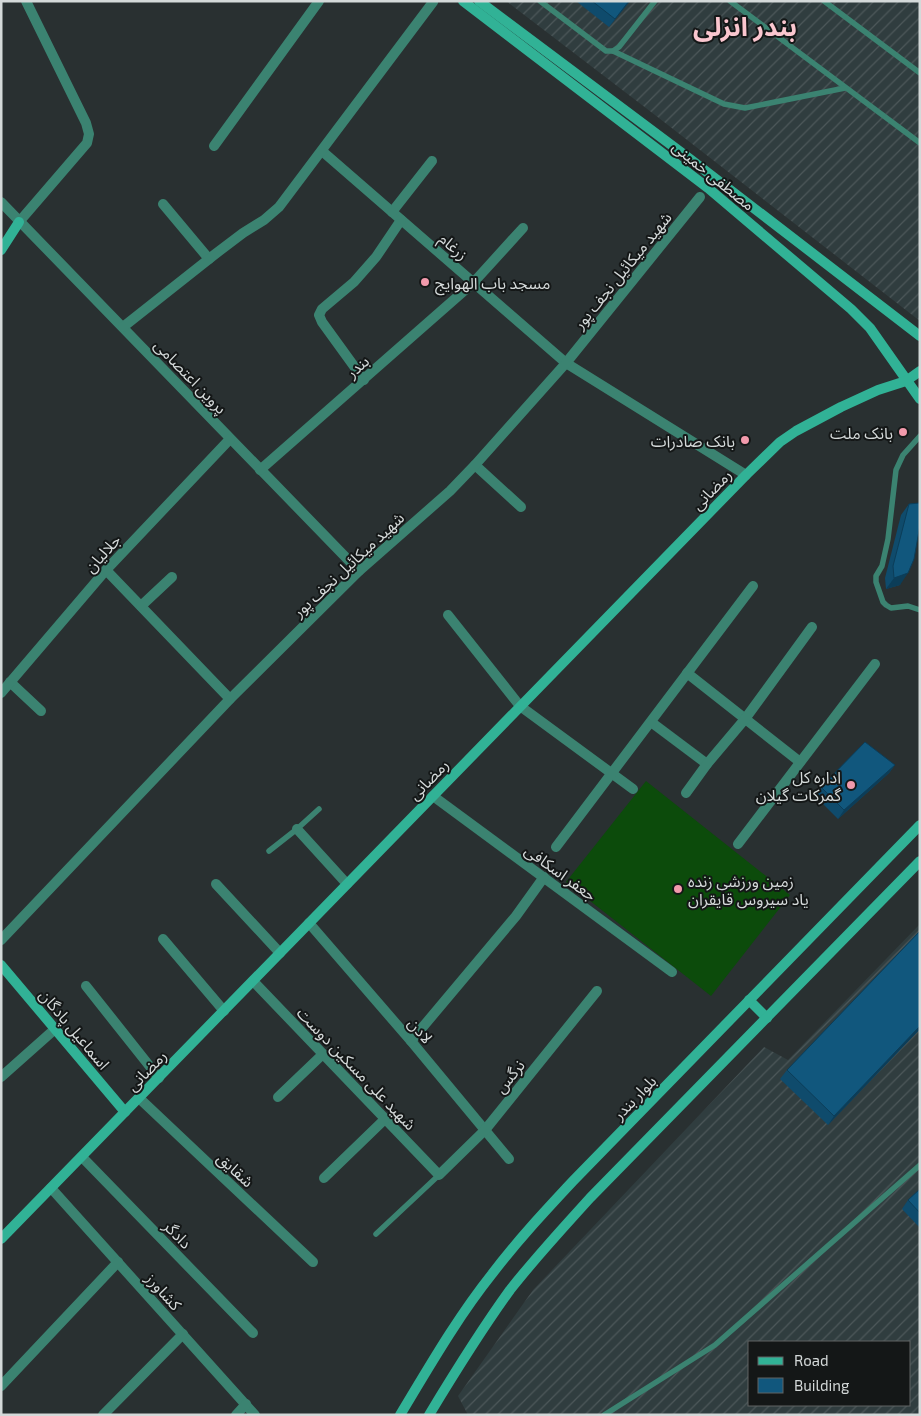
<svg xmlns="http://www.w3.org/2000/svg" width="921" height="1416" viewBox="0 0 921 1416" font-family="'Exo 2','Noto Sans Arabic',sans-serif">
<defs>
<pattern id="industrial-furrows" width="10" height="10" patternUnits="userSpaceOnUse" patternTransform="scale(1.25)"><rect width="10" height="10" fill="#303d3f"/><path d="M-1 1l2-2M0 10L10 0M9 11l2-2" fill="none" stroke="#4d585a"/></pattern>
</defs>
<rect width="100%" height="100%" fill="#293031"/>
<g fill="url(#industrial-furrows)" fill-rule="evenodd">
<path d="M506 1H920V321L655 115Z"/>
<path d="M920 924V1415H468L458 1396 533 1290 764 1047 788 1060ZM750 1342H910V1405H750Z"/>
</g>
<path fill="#0c4b0b" d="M646 781 790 895 711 996 566 882Z"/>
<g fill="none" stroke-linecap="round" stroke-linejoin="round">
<g stroke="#3b8371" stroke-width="5.5">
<path d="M540 1 606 51H613L619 47 655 1"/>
<path d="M730 1 920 143"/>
<path d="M824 1 920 73"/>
<path d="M613 51 724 104 745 108 845 88"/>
<path d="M920 436 903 455 896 470 888 539 882 566 876 576V582L883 602 886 605 891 608 908 606 920 610"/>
<path d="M269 851 297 829 319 809"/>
<path d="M376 1234 439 1175"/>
<path d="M604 1415 715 1345 920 1165"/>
</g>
<g stroke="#3b8371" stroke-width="10">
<path d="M214 146 319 1"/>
<path d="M322 151 566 363 746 475"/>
<path d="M1 202 359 571"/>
<path d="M163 204 209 259"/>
<path d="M392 212 432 161"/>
<path d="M19 222 87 143 89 134 86 123 26 1"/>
<path d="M123 327 214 255 243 233 264 220 279 207 433 2 432 1"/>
<path d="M364 380 322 322 319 315 322 309 354 282 376 257 401 220"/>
<path d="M475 465 521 507"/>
<path d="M260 470 473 283 523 228"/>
<path d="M106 570 230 699"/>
<path d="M141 606 172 577"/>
<path d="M448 615 520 706 633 789"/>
<path d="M687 673 800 762"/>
<path d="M10 682 41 711"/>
<path d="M1 693 106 570 230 439"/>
<path d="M651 722 707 764"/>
<path d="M686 793 707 764 745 719 812 627"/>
<path d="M433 796 672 972"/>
<path d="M297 829 347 884"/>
<path d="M738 844 875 664"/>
<path d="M556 847 753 586"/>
<path d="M216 884 280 953"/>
<path d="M309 923 411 1041 509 1159"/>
<path d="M163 939 224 1011"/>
<path d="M1 940 230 699 359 571 450 491 475 465 566 363 700 197"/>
<path d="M253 981 439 1175 485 1130 597 991"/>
<path d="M86 986 159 1078"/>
<path d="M411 1041 516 916 544 877"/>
<path d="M1 1077 55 1029"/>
<path d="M278 1097 323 1054"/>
<path d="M139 1098 313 1262"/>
<path d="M82 1157 253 1333"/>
<path d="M324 1178 385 1119"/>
<path d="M51 1188 255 1415"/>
<path d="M1 1386 118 1262"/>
<path d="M103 1415 183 1334"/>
<path d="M236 1415 246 1404"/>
</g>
<g stroke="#31b296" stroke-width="10">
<path d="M463 1 708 188 851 309 870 328 920 399"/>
<path d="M479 1 690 159 920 336"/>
<path d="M1 250 19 222"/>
<path d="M1 965 125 1112"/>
<path d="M749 1000 767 1018"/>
<path d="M1 1239 746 475 780 442 796 431 841 407 878 390 906 381 920 371"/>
<path d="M400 1415C429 1367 457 1318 492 1274 517 1241 545 1211 573 1181L920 825"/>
<path d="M429 1415C455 1372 481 1330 510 1290 535 1258 563 1228 590 1198L920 861"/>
</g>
</g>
<g fill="#0f4b6c">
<path d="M576 1H630L609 27Z"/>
<path d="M920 503V529L900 585 886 589 885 578 901 515 909 504Z"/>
<path d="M895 765 889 773 838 819 815 796 821 787Z"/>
<path d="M920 931V1029L828 1125 780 1079 787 1070Z"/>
<path d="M920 1189V1228L902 1209 908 1200Z"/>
</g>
<g fill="#0c3d58">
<path d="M629 1H630L609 27 615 19Z"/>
<path d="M908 573 900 585 886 589 894 578Z"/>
<path d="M895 765 889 773 838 819 844 810Z"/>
<path d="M920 1026V1029L828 1125 834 1116Z"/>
</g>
<g fill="#11577d" stroke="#0c3d58">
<path d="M592 1H629L615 19Z"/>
<path d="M919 503H920V525L914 559 908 573 894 578 893 566 909 504Z"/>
<path d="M865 742 895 765 844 810 821 787Z"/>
<path d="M920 931V1026L834 1116 787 1070Z"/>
<path d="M920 1189V1213L908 1200Z"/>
</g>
<g fill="#f29aac" stroke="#141717" stroke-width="2">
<circle cx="425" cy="282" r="5"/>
<circle cx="903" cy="432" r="5"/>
<circle cx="745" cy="440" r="5"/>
<circle cx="851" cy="785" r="5"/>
<circle cx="678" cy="889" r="5"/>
</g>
<g text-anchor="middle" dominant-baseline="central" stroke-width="4" stroke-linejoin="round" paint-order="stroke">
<g font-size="16" fill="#d4d9d9" stroke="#141717">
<text transform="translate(714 175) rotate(39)">مصطفی خمینی</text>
<text transform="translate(454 246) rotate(41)">زرغام</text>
<text transform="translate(622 270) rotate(-51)">شهید میکائیل نجف پور</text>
<text transform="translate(357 366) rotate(-42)">بندر</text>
<text transform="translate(191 376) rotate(46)">پروین اعتصامی</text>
<text transform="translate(711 489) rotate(-46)">رمضانی</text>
<text transform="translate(102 553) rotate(-48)">جلالیان</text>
<text transform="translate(348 564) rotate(-43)">شهید میکائیل نجف پور</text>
<text transform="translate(428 779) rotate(-46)">رمضانی</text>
<text transform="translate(561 872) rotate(36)">جعفر اسکافی</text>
<text transform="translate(75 1029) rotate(50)">اسماعیل پادگان</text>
<text transform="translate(421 1030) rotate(50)">لادن</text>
<text transform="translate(357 1068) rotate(46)">شهید علی مسکین دوست</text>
<text transform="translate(146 1070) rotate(-46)">رمضانی</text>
<text transform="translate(509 1076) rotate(-51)">نرگس</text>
<text transform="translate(634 1097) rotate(-46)">بلوار بندر</text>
<text transform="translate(236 1169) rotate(43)">شقایق</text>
<text transform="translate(178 1234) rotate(46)">دادگر</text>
<text transform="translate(164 1291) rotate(48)">کشاورز</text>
</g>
<g font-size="16" fill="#d4d9d9" stroke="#141717" text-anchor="end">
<text x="435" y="282" text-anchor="start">مسجد باب الهوایج</text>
<text x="893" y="432">بانک ملت</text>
<text x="735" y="440">بانک صادرات</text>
<text x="841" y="776">اداره کل<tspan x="841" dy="18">گمرکات گیلان</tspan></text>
<text x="688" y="880" text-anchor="start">زمین ورزشی زنده<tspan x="688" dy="18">یاد سیروس قایقران</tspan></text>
</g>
<g font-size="26" font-weight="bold" fill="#fac6cf" stroke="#141717">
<text x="745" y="25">بندر انزلی</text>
</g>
</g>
<rect width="921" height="1416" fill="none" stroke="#d4d9d9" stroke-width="5"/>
<rect x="748" y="1341" width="162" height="65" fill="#141717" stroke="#616565"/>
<rect x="758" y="1357" width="25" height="8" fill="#31b296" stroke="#616565"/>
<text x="794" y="1366" font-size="15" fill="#d4d9d9">Road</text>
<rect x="758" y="1378" width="25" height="15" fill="#11577d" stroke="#616565"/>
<text x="794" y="1391" font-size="15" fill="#d4d9d9">Building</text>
</svg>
